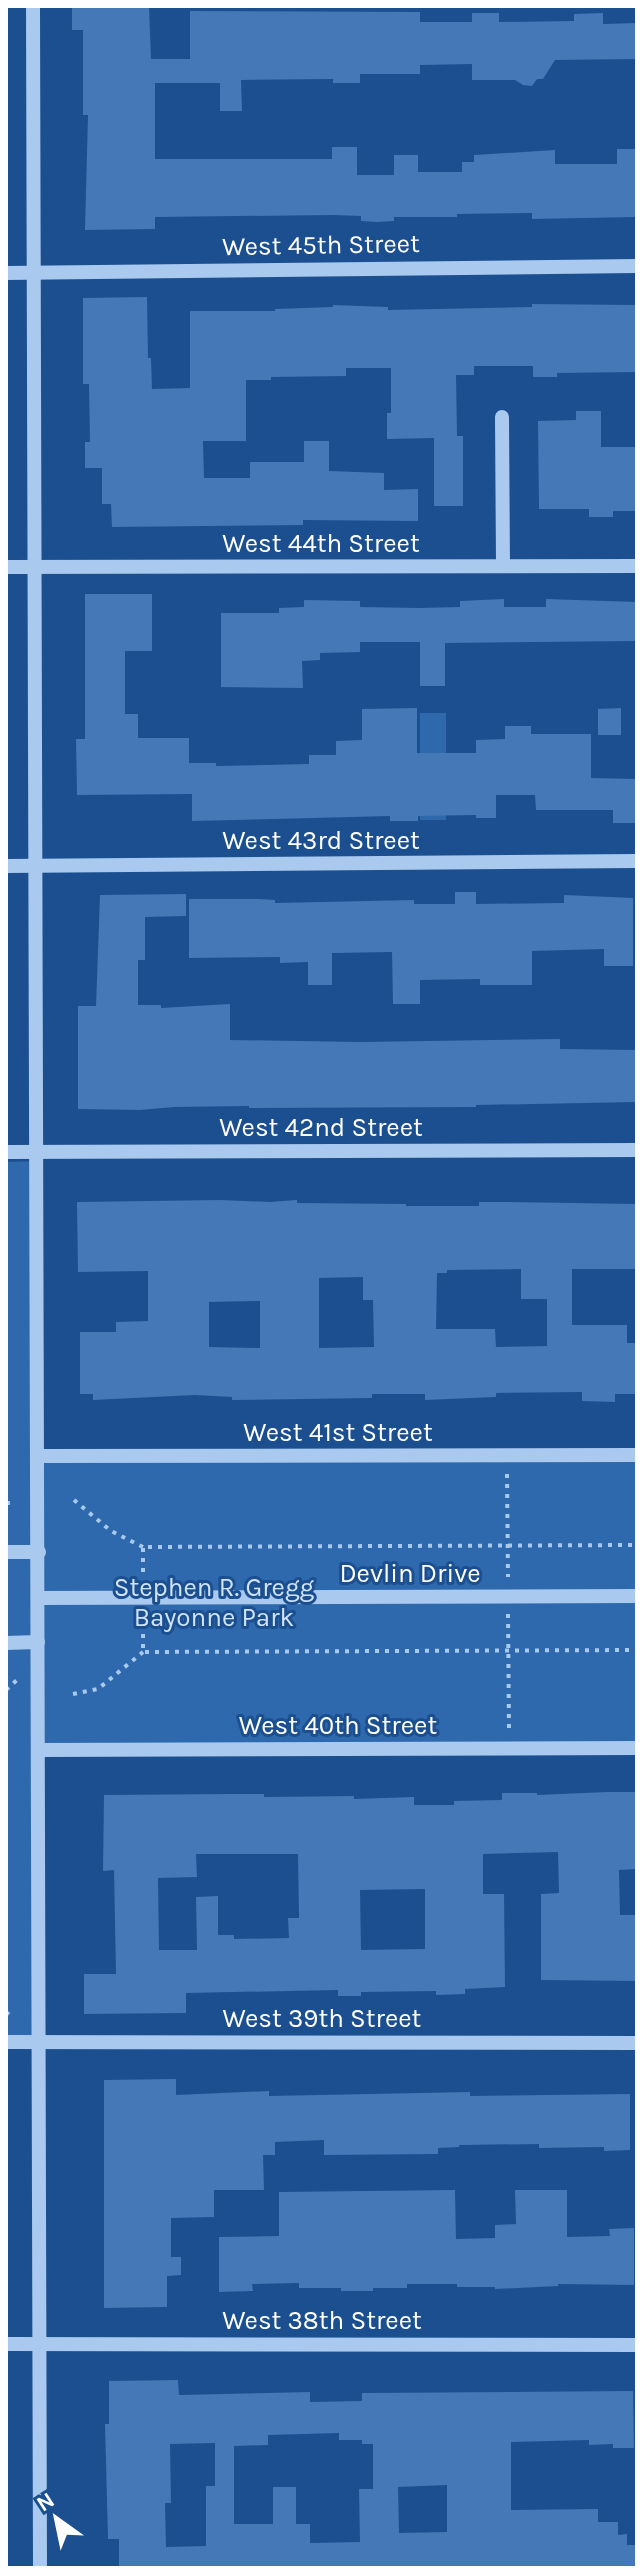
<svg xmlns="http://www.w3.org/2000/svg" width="643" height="2574" viewBox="0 0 643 2574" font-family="Karla,sans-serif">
<rect width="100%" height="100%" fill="#1b4f8f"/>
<g fill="#2e69ad">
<rect x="420" y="713" width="26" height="107"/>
<path d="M38 1161V1455L637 1454V1748L39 1751V2042H6V1162Z"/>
</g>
<g fill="#4478b7" fill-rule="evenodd">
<path d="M72 6H149L151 59H190V11L420 12V22H472V13H499V22L574 21V14L603 13V24L637 23V59L555 60 543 79H537L532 86 523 85 515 80H472V64L420 65V74H360V83H333V79L241 80 242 111H220V83H155V159H332V147H357V175H394V155H418V172H462V162H474V155L555 150V164H617V149H637V217L532 219V213L457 214V217H394V221L377 222 361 221V216L332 215 155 217V229L85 230 88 115H83V30H72Z"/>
<path d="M147 297 148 358H151L152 389 190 388V311H275V309L333 307V305L388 307V310L532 307V304L637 305V372L557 373V377H533V366H474V375H456L457 436H463V506H434V438L387 439V413H391V368H346V376L271 377V380H246V441H203L204 478H250V462H304V441H329V471L384 473V490L418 489V521L303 520V525L112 527 111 504H102V468H85V442H90L89 384H83V298Z"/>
<path d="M576 411H601V447H637V511H613V517H589V509H539L538 421 576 420Z"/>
<path d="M85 594H152V651H125V714H138V738H189V763H216V766L309 764V755H336V741L362 740V709L417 708V753H476V740L505 739V726H531V734H591V778L637 779V823H613V810H536L535 795H496V818H476V815L418 816V821H390V816L192 821V794L77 795 76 739H85Z"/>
<path d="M504 599V607H546V599L637 602V641L445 643V686H420V642H360V652L320 653V660L302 661 303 688 221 687V613H279V608L304 607V600L360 601V607L418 608 460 607V601Z"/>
<path d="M621 708V735H598V709Z"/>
<path d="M455 892H476V904L564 903V895L633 898V966H604V949L532 951V985H480V979L420 980V1004H393L392 952 332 953V985H308V962L280 963V957L189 958V899H259L275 900V903L414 900V904H455Z"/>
<path d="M186 894V916L145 917V960H138V1005H161V1008L230 1004V1040L360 1042 560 1039V1049L637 1050V1102L476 1105V1107L249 1108V1106L174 1107 140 1110 78 1109V1006H96L100 895Z"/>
<path d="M221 1200 270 1202 297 1200V1203L406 1204V1206H479V1202H504L637 1204V1269H572V1325H627V1343H637V1394H615V1402L582 1401V1392L496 1393V1397L425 1400V1394H372V1398L232 1400V1397L195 1395 93 1400V1394H80V1332H116V1322L148 1321V1271L78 1272 77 1202ZM521 1269V1299H547V1346L496 1347 495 1329H436L437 1273H447V1270ZM363 1277V1300H373L374 1347 319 1348V1278ZM260 1301V1348L209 1347V1302Z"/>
<path d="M607 1792H637V1869L619 1870 620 1915H637V1981L541 1980V1894L559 1893 558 1852 483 1854V1894H504L505 1987 465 1989V1994L436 1995V1991L361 1992V1996H338V1990L186 1993V2013L84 2014V1974H116L114 1870 103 1871 104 1795 228 1794H264V1797L354 1796V1799L414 1797V1805H454V1801L502 1800V1793H537V1795ZM196 1854H298L299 1918H288L289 1938 234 1939V1935H218V1896L196 1897 197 1950H159L158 1878 197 1877ZM425 1889V1949L361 1950 360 1890Z"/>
<path d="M176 2079V2095L269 2091V2096L470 2092V2096L630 2094V2150L604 2151V2147L539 2148V2144L459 2145V2147L438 2148V2154L324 2155V2140L275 2142V2155H263L264 2190H214V2217L171 2218V2257H181V2275L167 2276V2307L104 2308V2080Z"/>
<path d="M455 2190 456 2239 495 2238V2225L516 2224 515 2190H567V2237L610 2236 609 2229 634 2228V2285L558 2284V2286L495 2289V2287H457V2284H407V2288H373V2291H341V2288H299V2283L252 2284 253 2291 219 2292V2237L279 2236V2192Z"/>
<path d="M178 2380 179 2395 310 2392V2402L362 2401V2393L633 2391 634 2448H613V2444L589 2445V2440L511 2442V2510L598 2509V2522H618V2535L627 2534V2545H637V2568H119V2539H108L105 2424H109V2381ZM339 2433V2440H362V2444H373V2489H359L360 2542 310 2543V2524H296V2487H273V2524H234V2446L268 2445V2435ZM215 2443V2486H206V2546L166 2547 165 2503H171L170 2444ZM447 2485V2532L399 2533 398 2487Z"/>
</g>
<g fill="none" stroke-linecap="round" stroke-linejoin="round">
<g stroke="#a9c9ee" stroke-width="4" stroke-dasharray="4 6" stroke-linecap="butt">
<path d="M507 1474 508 1577"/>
<path d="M74 1500 111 1531 143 1547"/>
<path d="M6 1503H11"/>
<path d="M143 1572V1547L637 1545"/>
<path d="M508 1614 509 1729"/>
<path d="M143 1624V1652L637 1650"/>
<path d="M6 1690 17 1680"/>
<path d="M73 1694 98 1689 143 1652"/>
<path d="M6 2012 13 2018"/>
</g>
<g stroke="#a9c9ee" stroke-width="14">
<path d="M33 6 40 2568"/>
<path d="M6 273 637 266"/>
<path d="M502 417 503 566"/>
<path d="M6 567 637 566"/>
<path d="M6 866 637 861"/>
<path d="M6 1152 637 1150"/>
<path d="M38 1456 637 1455"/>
<path d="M6 1552H39"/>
<path d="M39 1598 637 1596"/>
<path d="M6 1643 38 1642"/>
<path d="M39 1750 637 1748"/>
<path d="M6 2042 637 2043"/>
<path d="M6 2344 637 2345"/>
</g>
</g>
<g text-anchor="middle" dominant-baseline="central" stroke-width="6" stroke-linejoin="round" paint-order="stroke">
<g font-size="26" fill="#fff" stroke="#1b4f8f">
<text transform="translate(321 245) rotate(-1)">West 45th Street</text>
<text x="321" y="543">West 44th Street</text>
<text x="321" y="840">West 43rd Street</text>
<text x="321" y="1127">West 42nd Street</text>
<text x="338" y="1432">West 41st Street</text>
<text x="410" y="1573">Devlin Drive</text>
<text x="338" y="1725">West 40th Street</text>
<text x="322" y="2018">West 39th Street</text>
<text x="322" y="2320">West 38th Street</text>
</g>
<g font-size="26" fill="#cfe3fa" stroke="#1b4f8f">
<text x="214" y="1587">Stephen R. Gregg<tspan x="214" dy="30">Bayonne Park</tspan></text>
</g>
</g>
<rect width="643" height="2574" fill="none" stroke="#ffffff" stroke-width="16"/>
<g transform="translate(56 2518) rotate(327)" stroke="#1b4f8f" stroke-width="6" paint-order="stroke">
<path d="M0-6L14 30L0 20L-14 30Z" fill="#ffffff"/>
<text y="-12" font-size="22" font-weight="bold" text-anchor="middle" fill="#ffffff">N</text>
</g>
</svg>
